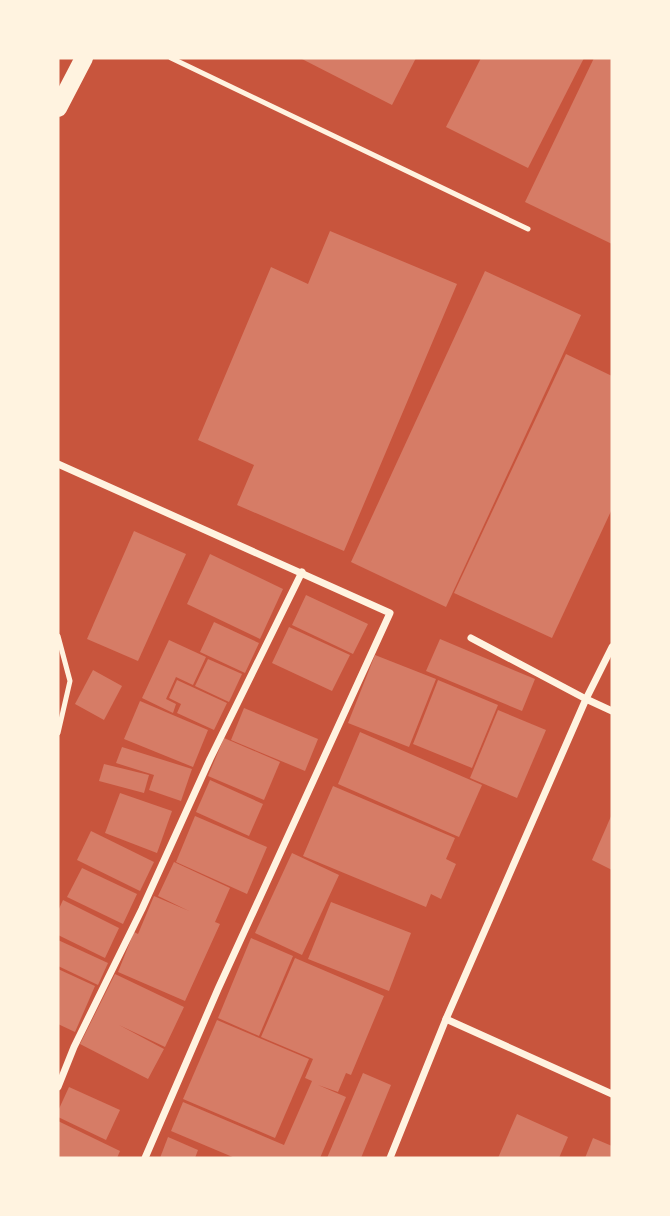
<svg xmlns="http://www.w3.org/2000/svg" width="670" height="1216" viewBox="0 0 670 1216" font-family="Mulish,sans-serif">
<rect width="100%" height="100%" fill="#c8553d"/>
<g fill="#d67c66">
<path d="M300 58H416L392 105Z"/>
<path d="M481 58H584L528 168 446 127Z"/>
<path d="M594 58H612V244L525 202Z"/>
<path d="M330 231 457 284 344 551 237 505 254 465 198 440 271 267 308 284Z"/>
<path d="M485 271 581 315 446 607 351 562Z"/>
<path d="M566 354 612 376V509L552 638 454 593Z"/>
<path d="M134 531 186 554 138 661 87 639Z"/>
<path d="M210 554 283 589 260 639 187 604Z"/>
<path d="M306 595 368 624 353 654 292 625Z"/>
<path d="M214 622 259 643 245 673 200 652Z"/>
<path d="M289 627 350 655 332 691 272 663Z"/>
<path d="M440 639 535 679 522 711 426 671Z"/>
<path d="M169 640 206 657 193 685 176 677 166 699 176 704 173 713 142 698Z"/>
<path d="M375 655 436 679 409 747 348 723Z"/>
<path d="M208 659 242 674 229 702 195 686Z"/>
<path d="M93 670 122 686 104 720 75 704Z"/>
<path d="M177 680 227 703 214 730 177 713 181 704 169 698Z"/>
<path d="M438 680 498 705 472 768 413 744Z"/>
<path d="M140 701 208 730 193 767 124 739Z"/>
<path d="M244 708 318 739 305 771 231 740Z"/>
<path d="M498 710 546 730 517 798 470 778Z"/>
<path d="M360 732 482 785 459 837 338 784Z"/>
<path d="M224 738 280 762 264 800 208 776Z"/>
<path d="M122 747 192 769 181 801 149 790 154 775 116 763Z"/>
<path d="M104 764 149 775 144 793 99 781Z"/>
<path d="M210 780 263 804 249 836 196 812Z"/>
<path d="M333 786 455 838 446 859 456 864 441 899 431 894 426 907 303 856Z"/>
<path d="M120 793 172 811 157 853 105 833Z"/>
<path d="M612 814V870L592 860Z"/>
<path d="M195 816 267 847 247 894 176 862Z"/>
<path d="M91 831 154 862 140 891 77 860Z"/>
<path d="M292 853 339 875 302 955 255 933Z"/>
<path d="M174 862 230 888 215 922 220 924 185 1001 118 972 134 932 138 934 154 896 189 911 158 896Z"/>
<path d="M82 868 137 894 123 924 67 897Z"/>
<path d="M63 900 119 928 105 958 58 935V911Z"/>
<path d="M331 902 411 933 389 991 308 959Z"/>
<path d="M251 938 293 956 259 1036 218 1018Z"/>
<path d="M58 940 108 963 98 985 58 966Z"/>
<path d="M295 958 384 996 351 1075 346 1073 338 1092 318 1085 346 1097 320 1158H235L171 1131 183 1102 284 1145 312 1081 305 1078 313 1059 261 1037Z"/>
<path d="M58 969 95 986 75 1032 58 1024Z"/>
<path d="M115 974 184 1007 165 1047 119 1025 164 1049 148 1079 80 1044Z"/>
<path d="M217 1020 309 1059 275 1138 183 1099Z"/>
<path d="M363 1073 391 1085 361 1158H327Z"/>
<path d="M69 1087 120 1110 106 1140 58 1117V1111Z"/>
<path d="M517 1114 568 1137 559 1158H498Z"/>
<path d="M58 1121 120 1151 117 1158H58Z"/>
<path d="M168 1137 198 1150 195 1158H160Z"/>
<path d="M593 1138 612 1146V1158H585Z"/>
</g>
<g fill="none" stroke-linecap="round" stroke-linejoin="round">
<g stroke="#fff3e0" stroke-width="5">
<path d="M171 58 528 229"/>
<path d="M58 636 70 681 58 733"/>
</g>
<g stroke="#fff3e0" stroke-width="7">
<path d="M58 464 390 613 218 989 145 1158"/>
<path d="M471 638 586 699 612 711"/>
<path d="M446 1019 612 1094"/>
<path d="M58 1087 74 1047 142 909 210 759 302 572"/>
<path d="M390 1158 446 1019 586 699 612 647"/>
</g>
<path stroke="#fff3e0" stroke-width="18" d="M58 108 84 58"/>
</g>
<rect width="670" height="1216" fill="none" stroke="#fff3e0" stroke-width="119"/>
</svg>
